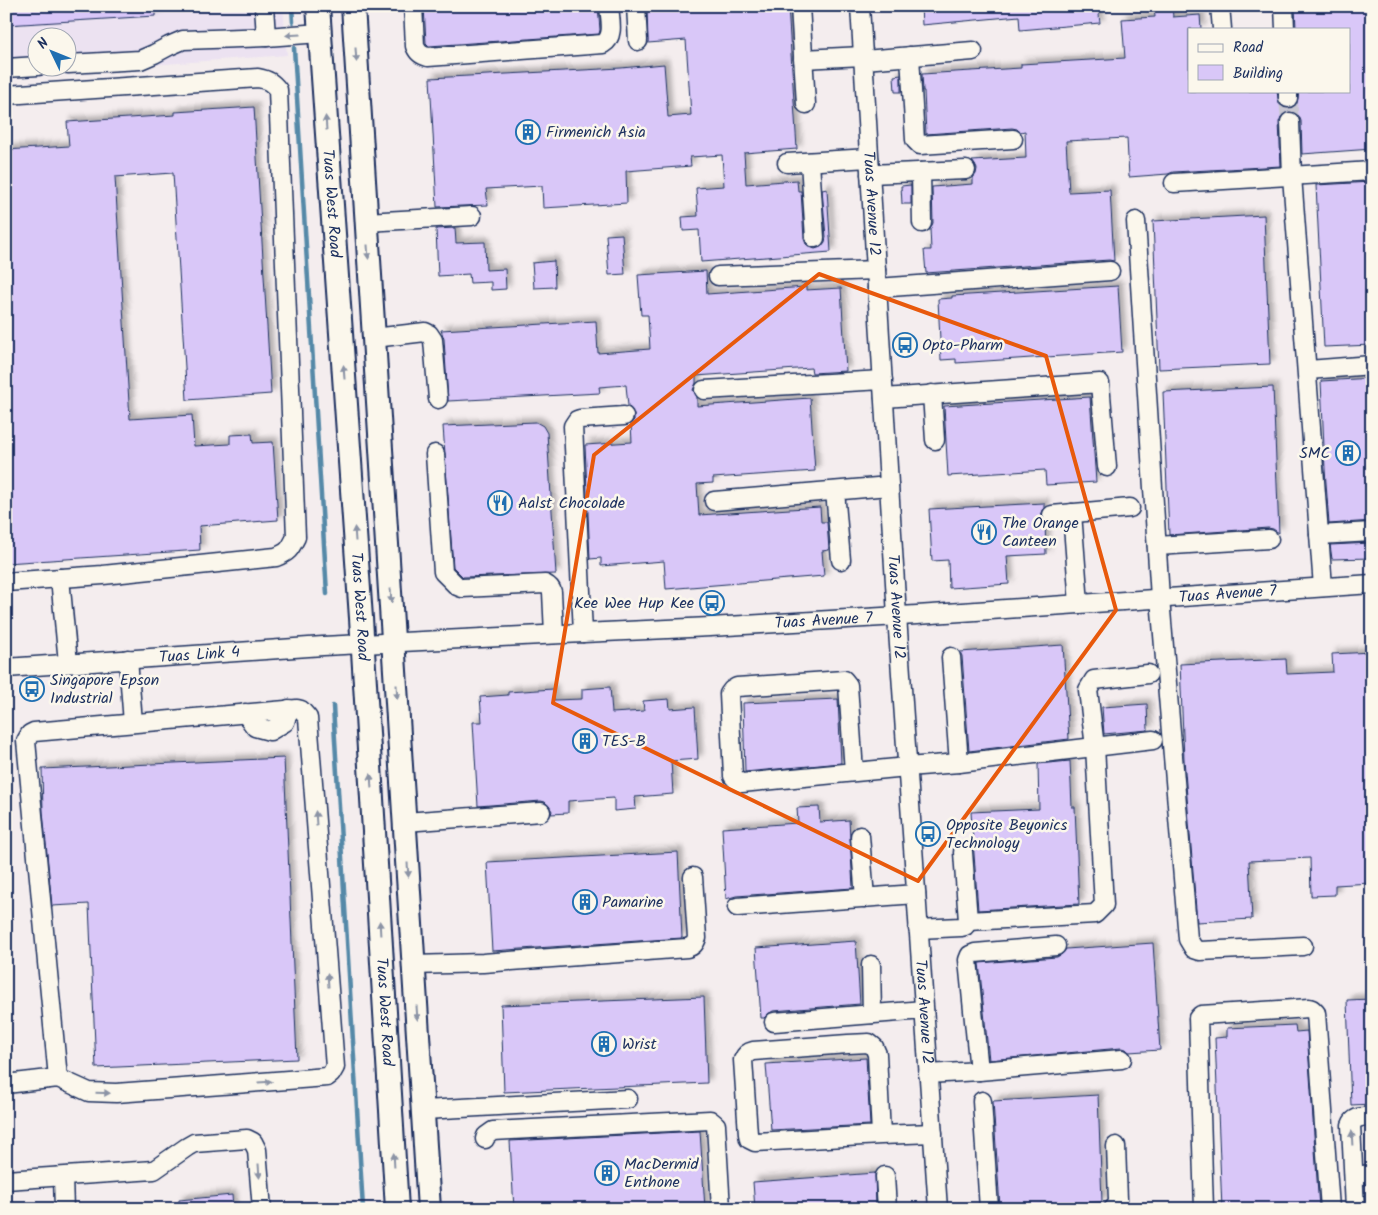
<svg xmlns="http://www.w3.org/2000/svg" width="1378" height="1215" viewBox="0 0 1378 1215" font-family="Kalam,sans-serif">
<defs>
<filter id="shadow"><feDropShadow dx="4.5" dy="-4.5" stdDeviation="2.5" flood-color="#0004"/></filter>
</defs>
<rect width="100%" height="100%" fill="#f4edee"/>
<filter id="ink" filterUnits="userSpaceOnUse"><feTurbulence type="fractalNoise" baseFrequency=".02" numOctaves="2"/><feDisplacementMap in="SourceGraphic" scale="10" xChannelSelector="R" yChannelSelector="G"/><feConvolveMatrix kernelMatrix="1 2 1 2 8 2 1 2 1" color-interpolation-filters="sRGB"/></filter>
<g filter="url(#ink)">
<path fill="#ece2f1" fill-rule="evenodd" d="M6 6H283L287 55 6 76ZM38 38H68V68H38Z"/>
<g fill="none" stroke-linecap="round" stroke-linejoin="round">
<g stroke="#5489a8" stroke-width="4.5">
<path d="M292 6 293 22"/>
<path d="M294 48 327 594"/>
<path d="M333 706 363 1209"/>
</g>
</g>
<g fill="#d9c7f8" stroke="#1b2f5e" filter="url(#shadow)">
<path d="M6 6H155V16L6 25Z"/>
<path d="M424 6H598L600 30 599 34 429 46 426 43Z"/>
<path d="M647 6H788L797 149 744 153 746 184 797 180 798 191H801L804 239 806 244 810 247 815 249 821 247 825 242 826 237 822 190 827 189 831 252 701 262 699 230 683 231 682 217 698 216 696 188 724 186 722 155 690 157 691 166 626 171 627 203 543 208 542 186 486 189 488 205 437 207 430 78 621 68 664 64 668 117 691 115 686 40 648 43Z"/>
<path d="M921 6H1098L1100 23 1020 30 1019 16 922 25Z"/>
<path d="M1154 6H1172L1173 17 1200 15 1201 29H1189V91H1277L1279 104 1283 107 1288 109 1293 107 1297 104 1299 91H1349V29H1296L1295 6H1372V149L1302 154 1301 121 1299 116 1295 113 1290 111 1284 113 1281 117 1279 122 1281 166 1173 172 1168 174 1129 177 1127 138 1066 141 1069 192 1110 190 1114 261 1109 260 926 273 924 250H931L930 229 933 223 932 187 973 184V178L976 174 977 169 975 165 972 161 1026 158 1025 131 1020 132 1017 129 1012 128 926 134 924 91H923L922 74 1021 68V64L1125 58 1122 19 1155 17Z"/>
<path d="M901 75V92H895L894 76Z"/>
<path d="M254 107 271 394 187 400 173 173 115 177 130 419 192 415 194 446 230 444V435L252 434 253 443 273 442 278 520 199 526 200 550 6 563V150L69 146 67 122 175 115V112Z"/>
<path d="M1372 182V345L1324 347 1316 185Z"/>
<path d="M911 185V204H902L901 186Z"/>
<path d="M1264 215 1270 364 1159 369 1153 221Z"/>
<path d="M455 228 456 243 485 242 486 270 505 269 506 289 491 290V282L470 283 469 274 438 276 436 229Z"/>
<path d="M622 234 625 274 609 275 606 235Z"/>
<path d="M554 261 555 287 534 288 532 263Z"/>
<path d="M706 271 707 294 806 287V290L841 288 846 371 812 373 811 368 696 376V383L693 390 697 397V406L810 398 815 471 713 478V483L697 484 699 515 820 507 821 522H827L829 550 822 551 824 576 666 589 664 561 601 566V558L590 559 585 445 632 442 631 424 634 420V415L632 410 628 406 626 385 599 387 600 393 448 401 444 339 441 330 596 321 598 353 650 349 648 315H641L638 275Z"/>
<path d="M1118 286 1122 352 956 363V359L941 360 938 299 952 298V296Z"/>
<path d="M1372 378V521L1329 524 1325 469 1321 381Z"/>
<path d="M1273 387 1279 533 1273 529 1268 528 1169 535 1163 392Z"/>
<path d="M1090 397 1096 482 1046 485 1045 470 948 476 944 406Z"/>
<path d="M536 422 543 426 547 433 556 574 463 577 453 567 443 426Z"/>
<path d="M1044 503V508L1041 515 1045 522 1046 554 1007 556 1009 584 949 588 948 560 932 561 929 509Z"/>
<path d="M1372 543V558L1332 559 1330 545Z"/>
<path d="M1063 645 1069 739 969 751 962 656 960 652Z"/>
<path d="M1372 652V883L1335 885V895L1311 896 1310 858 1249 861 1252 919 1197 922 1184 759 1180 664 1286 659 1287 674 1333 672 1332 654Z"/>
<path d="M610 687 612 713 644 711 643 701 669 699 670 709 695 707 698 759 671 761 673 794 635 797 636 809 614 811V798L568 801V813L551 814 552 811 549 806 545 802 541 801 478 806 473 722H482L480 697 508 695V692L553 689 554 700 582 699V689Z"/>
<path d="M838 699 841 763 745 772 743 703Z"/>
<path d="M1147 704 1148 730 1104 734 1102 707Z"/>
<path d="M284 758 297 1059 96 1068 89 904 52 906 43 812 42 769Z"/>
<path d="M1070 761 1072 807H1075L1079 904 978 910 971 812 1039 809 1038 764Z"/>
<path d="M819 807 820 822 849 820 853 888 736 896 726 899 722 828 798 823 797 808Z"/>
<path d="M678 852 682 938 492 951 487 862Z"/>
<path d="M856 941 860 1004 773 1011 768 1014 764 1018H761L756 948Z"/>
<path d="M1153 943 1160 1050 1129 1052 1126 1049 1121 1048 989 1060 979 963 1057 957 1062 954 1066 949Z"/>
<path d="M704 997 707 1083 504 1092 501 1005Z"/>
<path d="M1372 999V1104L1351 1105 1347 1000Z"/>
<path d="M1295 1025 1296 1032 1307 1031 1319 1209H1222L1215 1038 1227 1037V1028Z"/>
<path d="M866 1058 870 1125 771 1130 766 1064Z"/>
<path d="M1098 1095 1102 1202 1000 1207 993 1101Z"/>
<path d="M700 1131 705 1209H514L510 1141Z"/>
<path d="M875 1173 876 1209H755L753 1182Z"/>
<path d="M232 1195 233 1209H179V1200Z"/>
</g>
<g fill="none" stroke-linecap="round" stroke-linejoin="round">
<path stroke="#c9c7d1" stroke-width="18" stroke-dasharray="18 9" stroke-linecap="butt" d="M1288 98 1290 122"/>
<defs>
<g id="minor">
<path d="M264 6 266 37"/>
<path d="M413 6 415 46C418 53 421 55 428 57L603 44C615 37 610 19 609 6"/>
<path d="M636 6 638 41"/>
<path d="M800 6 806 104"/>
<path id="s1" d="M860 6 897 616 938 1209"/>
<path d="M1220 6 1222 29"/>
<path d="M1284 6 1285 29"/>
<path d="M910 56 915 140 920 145 1013 139"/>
<path d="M803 59 863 56"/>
<path d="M864 60 973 51"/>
<path d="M68 64 140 60 154 54 169 46 183 40 266 37 320 33"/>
<path d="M6 68 38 66"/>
<path d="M1288 91V98"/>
<path d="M6 95 258 78C268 80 272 82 278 90L296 537C290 549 289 552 276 557L103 575 6 582"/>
<path d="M1290 122 1292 176 1323 587"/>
<path d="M810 162 815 238"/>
<path d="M787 163 869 158"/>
<path d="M921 172 922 223"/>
<path d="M870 174 966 170"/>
<path d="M1174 183 1372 171"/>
<path d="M1136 221 1160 598 1188 939 1194 949 1200 951 1303 946"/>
<path d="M366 222 472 216"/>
<path d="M718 276 876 270"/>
<path d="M877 288 1110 271"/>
<path d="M374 338 425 332 429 334 433 340 438 399"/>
<path d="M1308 370 1372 365"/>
<path d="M704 390 883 380"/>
<path d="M932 394 935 440"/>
<path d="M884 398 1100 383 1107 467"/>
<path d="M435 454 443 572 457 586 462 588 545 584C549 586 551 588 552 592L554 634"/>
<path d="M835 491 841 560"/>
<path d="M714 501 889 486"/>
<path d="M1072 513 1079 604"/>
<path d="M1052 515 1130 508"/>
<path d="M1319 535 1372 532"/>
<path d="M1157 546 1269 539"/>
<path d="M60 578 68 663"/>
<path d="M583 633 573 426 577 420 580 419 624 416"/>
<path d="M951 657 959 763"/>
<path d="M128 659 133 723"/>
<path id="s2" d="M6 668 323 646 583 633 710 627 917 615 1372 584"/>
<path d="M245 713 255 727 270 731 285 722 289 709"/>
<path d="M854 772 848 685 844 680 737 687 732 690 729 694 733 776 738 782 742 783 907 767 959 763 1153 740"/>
<path d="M405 822 541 812"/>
<path d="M860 836 865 898"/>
<path d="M737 907 916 894"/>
<path d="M968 921 1095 914 1104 905 1095 747 1088 690 1094 680 1148 674"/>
<path d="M918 929 961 927 965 926 968 921 963 852"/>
<path d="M414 965 483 963 687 948C693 946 695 944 697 938L693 877"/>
<path d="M871 965 872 1014"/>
<path d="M774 1022 924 1010"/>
<path d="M979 1071 968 960 970 955 975 953 1056 946"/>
<path d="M928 1074 979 1071 1122 1059"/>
<path d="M6 1084 58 1078 89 1092 116 1093 327 1077 331 1074 335 1067 308 718 301 710 297 709 34 732 30 734 26 741 58 1078"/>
<path d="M982 1101 989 1209"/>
<path d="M424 1110 628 1099"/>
<path d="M881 1135 877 1054 874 1047 869 1043 848 1044 753 1051C748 1052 745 1055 743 1060L748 1134 749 1139 755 1142 881 1135 933 1133"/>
<path d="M485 1139 486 1136 493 1131 710 1120 716 1125 721 1209"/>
<path d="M885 1176 887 1209"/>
<path d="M1354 1176 1372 1174"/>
<path d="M63 1177 64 1209"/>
<path d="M6 1180 154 1170 187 1147 194 1143 247 1139 253 1142 257 1150 262 1209"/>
<path d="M1113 1209 1117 1205 1118 1200 1116 1146"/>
<path d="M1204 1209 1198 1018 1201 1015 1309 1008 1312 1009 1316 1013 1330 1209"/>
<path d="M1355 1209 1351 1125C1354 1116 1363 1117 1372 1116"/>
</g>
<g id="major">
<path id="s3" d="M318 6 361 618 397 1209"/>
<path d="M353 6 429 1209"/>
</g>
</defs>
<use href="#minor" stroke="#1b2f5e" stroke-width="21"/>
<use href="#major" stroke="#1b2f5e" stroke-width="26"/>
<use href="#minor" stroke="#fbf7ec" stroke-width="18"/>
<use href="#major" stroke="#fbf7ec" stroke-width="22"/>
</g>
<defs><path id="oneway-solid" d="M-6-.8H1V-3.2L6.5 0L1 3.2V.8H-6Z" transform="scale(1.25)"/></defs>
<g fill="#8b93a5">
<use href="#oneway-solid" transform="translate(293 35) rotate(176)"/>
<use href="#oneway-solid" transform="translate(356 55) rotate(86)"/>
<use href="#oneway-solid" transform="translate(326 123) rotate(-94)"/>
<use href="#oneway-solid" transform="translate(368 252) rotate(86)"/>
<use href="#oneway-solid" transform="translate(344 372) rotate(-94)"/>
<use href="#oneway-solid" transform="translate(355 534) rotate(-94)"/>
<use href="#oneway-solid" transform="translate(391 596) rotate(87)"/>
<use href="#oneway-solid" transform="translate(397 692) rotate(86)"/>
<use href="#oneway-solid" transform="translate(371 781) rotate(-93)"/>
<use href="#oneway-solid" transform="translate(316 818) rotate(-94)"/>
<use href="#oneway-solid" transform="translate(408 870) rotate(86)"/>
<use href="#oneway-solid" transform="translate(380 928) rotate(-93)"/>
<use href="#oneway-solid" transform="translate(328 980) rotate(-94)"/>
<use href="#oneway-solid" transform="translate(417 1013) rotate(86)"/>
<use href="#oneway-solid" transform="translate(265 1082) rotate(-4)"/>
<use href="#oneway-solid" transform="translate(103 1093) rotate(2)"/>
<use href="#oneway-solid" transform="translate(1352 1138) rotate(-93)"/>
<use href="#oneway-solid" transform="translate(394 1160) rotate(-93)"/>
<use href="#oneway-solid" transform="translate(259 1171) rotate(86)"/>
</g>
</g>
<path fill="none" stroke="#e8590c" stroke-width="4" stroke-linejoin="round" d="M819 274 1046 356 1116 610 918 881 553 703 594 455Z"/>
<defs>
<symbol id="building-ring" viewBox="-11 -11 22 22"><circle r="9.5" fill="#fbf7ec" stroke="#1f6fb2" stroke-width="1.5"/><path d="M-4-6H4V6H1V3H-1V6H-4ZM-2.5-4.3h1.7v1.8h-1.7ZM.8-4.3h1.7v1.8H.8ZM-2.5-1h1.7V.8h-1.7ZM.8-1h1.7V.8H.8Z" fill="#1f6fb2"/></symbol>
<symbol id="bus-ring" viewBox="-11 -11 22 22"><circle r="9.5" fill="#fbf7ec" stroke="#1f6fb2" stroke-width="1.5"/><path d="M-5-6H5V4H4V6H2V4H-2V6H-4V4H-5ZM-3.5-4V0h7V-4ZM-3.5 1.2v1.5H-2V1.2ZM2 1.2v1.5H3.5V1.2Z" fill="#1f6fb2"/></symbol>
<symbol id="restaurant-ring" viewBox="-11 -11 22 22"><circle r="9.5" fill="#fbf7ec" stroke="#1f6fb2" stroke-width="1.5"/><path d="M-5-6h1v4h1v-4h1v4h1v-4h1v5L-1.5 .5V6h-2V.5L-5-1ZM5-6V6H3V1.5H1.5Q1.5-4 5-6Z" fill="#1f6fb2"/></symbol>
</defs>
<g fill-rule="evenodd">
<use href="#building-ring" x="514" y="118" width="28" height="28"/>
<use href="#bus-ring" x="891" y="331" width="28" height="28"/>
<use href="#building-ring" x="1334" y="439" width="28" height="28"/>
<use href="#restaurant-ring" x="486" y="489" width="28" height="28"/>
<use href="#restaurant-ring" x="970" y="518" width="28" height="28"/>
<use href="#bus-ring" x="698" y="589" width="28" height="28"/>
<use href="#bus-ring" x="18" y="675" width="28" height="28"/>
<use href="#building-ring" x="571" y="727" width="28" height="28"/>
<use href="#bus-ring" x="914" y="820" width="28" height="28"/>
<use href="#building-ring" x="571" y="888" width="28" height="28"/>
<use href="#building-ring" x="590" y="1030" width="28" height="28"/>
<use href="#building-ring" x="593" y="1159" width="28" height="28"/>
</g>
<g text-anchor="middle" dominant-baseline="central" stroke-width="5" stroke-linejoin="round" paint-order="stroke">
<g font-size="16" fill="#1b2f5e" stroke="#fbf7ec" text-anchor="start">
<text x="546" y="132">Firmenich Asia</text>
<text x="922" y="345">Opto-Pharm</text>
<text x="1330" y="453" text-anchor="end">SMC</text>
<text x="518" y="503">Aalst Chocolade</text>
<text x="1002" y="523">The Orange<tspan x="1002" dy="18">Canteen</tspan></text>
<text x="694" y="603" text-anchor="end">Kee Wee Hup Kee</text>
<text x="50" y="680">Singapore Epson<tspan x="50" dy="18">Industrial</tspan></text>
<text x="602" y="741">TES-B</text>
<text x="946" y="825">Opposite Beyonics<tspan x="946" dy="18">Technology</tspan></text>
<text x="602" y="902">Pamarine</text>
<text x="622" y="1044">Wrist</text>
<text x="624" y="1164">MacDermid<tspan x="624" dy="18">Enthone</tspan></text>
</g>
<g font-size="16" fill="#1b2f5e" stroke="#fbf7ec">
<text stroke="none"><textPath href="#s3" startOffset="198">Tuas West Road</textPath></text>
<text stroke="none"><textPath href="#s1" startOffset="198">Tuas Avenue 12</textPath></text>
<text stroke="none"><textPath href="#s2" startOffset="1224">Tuas Avenue 7</textPath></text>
<text stroke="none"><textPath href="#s3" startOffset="602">Tuas West Road</textPath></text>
<text stroke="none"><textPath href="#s1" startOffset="602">Tuas Avenue 12</textPath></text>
<text stroke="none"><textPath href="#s2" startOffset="819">Tuas Avenue 7</textPath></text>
<text stroke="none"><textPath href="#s2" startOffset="194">Tuas Link 4</textPath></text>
<text stroke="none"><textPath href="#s3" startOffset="1008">Tuas West Road</textPath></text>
<text stroke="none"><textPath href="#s1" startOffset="1008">Tuas Avenue 12</textPath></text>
</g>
</g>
<rect width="1378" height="1215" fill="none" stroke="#fbf7ec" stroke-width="25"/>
<rect x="12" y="12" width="1353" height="1190" fill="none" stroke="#1b2f5e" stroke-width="2" filter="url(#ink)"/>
<rect x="1188" y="28" width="162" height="65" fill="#fbf7ec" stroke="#a1a7b3"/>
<rect x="1198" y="44" width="25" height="8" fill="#fbf7ec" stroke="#a1a7b3"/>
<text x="1233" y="52" font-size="15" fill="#1b2f5e">Road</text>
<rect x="1198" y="65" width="25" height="15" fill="#d9c7f8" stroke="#a1a7b3"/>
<text x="1233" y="78" font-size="15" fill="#1b2f5e">Building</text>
<g transform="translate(52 52) rotate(313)"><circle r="24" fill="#fbf7ec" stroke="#a1a7b3"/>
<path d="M0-4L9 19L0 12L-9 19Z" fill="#1f6fb2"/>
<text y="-8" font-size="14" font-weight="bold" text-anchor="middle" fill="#1b2f5e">N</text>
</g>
</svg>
